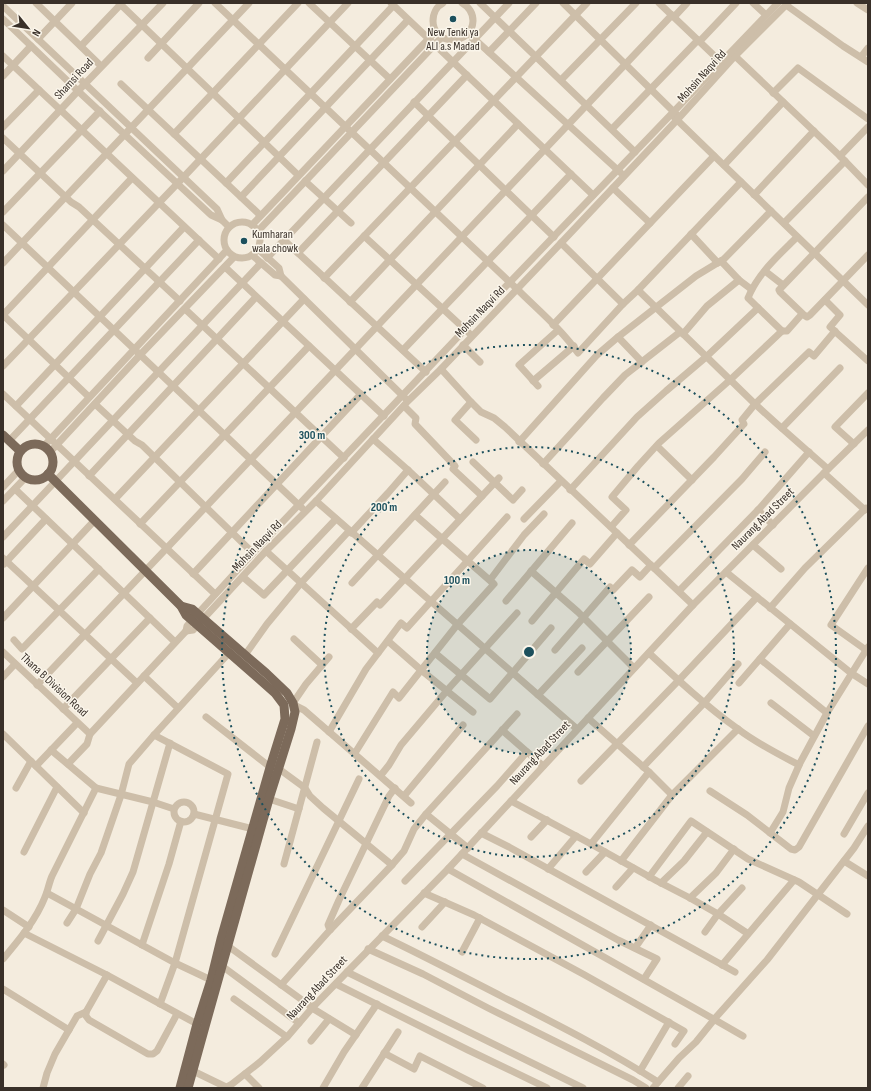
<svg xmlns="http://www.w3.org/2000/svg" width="871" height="1091" viewBox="0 0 871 1091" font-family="'Sofia Sans Condensed',sans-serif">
<rect width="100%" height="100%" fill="#f4ecde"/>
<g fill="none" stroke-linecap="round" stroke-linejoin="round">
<g stroke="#cdbea9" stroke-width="7">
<path d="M36 3 101 66"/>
<path d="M119 3 298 175"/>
<path d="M215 3 517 289C538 310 561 329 578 353L623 304 638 290 741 182"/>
<path d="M309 3 390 79"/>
<path d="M391 3 593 195"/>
<path d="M443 3C437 6 433 13 433 21 433 46 472 46 473 21 473 13 469 7 462 3"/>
<path d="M480 3 635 152"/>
<path d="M563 3 676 114"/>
<path d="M659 3 724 65"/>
<path d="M753 3 766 15"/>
<path d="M857 3 868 10"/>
<path d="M786 5 843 46 868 62"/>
<path d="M3 6 217 209 222 220"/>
<path d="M674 17 687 3"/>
<path d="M3 19 78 91 211 215 222 220 229 227"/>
<path d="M469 34 621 173"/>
<path d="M38 39 72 3"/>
<path d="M700 41 736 3"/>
<path d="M81 46 122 3"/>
<path d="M489 52 536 3"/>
<path d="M3 56 219 259"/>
<path d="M735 56 840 156 868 185"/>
<path d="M861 57 868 48"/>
<path d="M148 58 199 3"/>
<path d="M3 76 31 46"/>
<path d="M561 80 636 3"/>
<path d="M121 84 260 215"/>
<path d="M773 93 798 68 868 119"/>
<path d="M414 102 554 237"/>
<path d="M674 117 868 305"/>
<path d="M3 127 39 90"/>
<path d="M612 129 698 40"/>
<path d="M174 134 298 3"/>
<path d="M3 138 71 202 79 207 180 301"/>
<path d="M840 156 868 127"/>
<path d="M724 165 783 102"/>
<path d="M3 171 78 91 163 3"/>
<path d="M305 181 351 223"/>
<path d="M226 183 393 6"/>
<path d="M613 188 650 223"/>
<path d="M754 195 814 131"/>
<path d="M241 197 408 20"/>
<path d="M868 197 779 290 780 292 804 315 807 317 810 315 868 255"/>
<path d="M3 212 100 111"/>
<circle cx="242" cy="240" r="18"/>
<path d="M784 223 845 161"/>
<path d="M3 225 302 508"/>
<path d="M252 225 436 31"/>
<path d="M258 231 442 37"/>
<path d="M691 234 718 263"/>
<path d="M364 236 469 333"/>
<path d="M284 240 426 372"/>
<path d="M561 243 623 304"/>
<path d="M258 249 279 268 281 276 405 398"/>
<path d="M298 253 467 75"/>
<path d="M252 255 275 275 281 276"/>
<path d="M267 258 509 3"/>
<path d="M721 261 739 280 751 289"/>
<path d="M3 263 249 3"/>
<path d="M225 267 384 416"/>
<path d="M765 271 783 285"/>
<path d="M324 278 587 3"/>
<path d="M638 290 755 404 777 424 828 469"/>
<path d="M825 300 840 315 830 327 868 361"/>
<path d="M350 302 518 124"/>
<path d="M185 309 344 458"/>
<path d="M3 315 132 178"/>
<path d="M3 315 89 397"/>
<path d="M553 325 714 156"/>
<path d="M782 331 748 298C758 273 779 255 797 237"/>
<path d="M683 334 707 306 739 280"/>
<path d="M618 337 642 362"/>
<path d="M463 345 480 362"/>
<path d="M403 350 571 174"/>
<path d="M3 366 177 184 348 3"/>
<path d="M441 369 471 402 481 412 494 418 505 427 693 605"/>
<path d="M533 381 574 346"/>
<path d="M538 386 519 365 558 330"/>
<path d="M3 394 215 594"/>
<path d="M471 402 455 420 476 440"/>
<path d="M95 404 135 441 142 445 253 553"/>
<path d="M16 406 184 227"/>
<path d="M404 406 416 418 415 424 455 466 453 469 482 496"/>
<path d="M782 428 840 368"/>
<path d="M373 439 408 470 460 519"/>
<path d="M9 441 199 240"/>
<path d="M519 442 597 355 618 337 696 276 724 259 771 211"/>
<path d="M854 444 835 427 868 393"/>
<path d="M44 446 227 250"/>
<path d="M657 446 692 480"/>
<path d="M50 452 140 355 234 257"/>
<path d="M473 462 513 500 522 490"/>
<path d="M543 464 603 398 625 375 680 332"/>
<path d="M824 473 865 510"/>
<path d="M89 476 256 297"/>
<path d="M3 487 18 471"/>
<path d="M15 489 175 642"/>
<path d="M570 490 637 417 666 391 706 357 758 308"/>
<path d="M115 499 304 299"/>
<path d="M3 501 25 478"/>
<path d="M316 501 577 729"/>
<path d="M758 510 773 525"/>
<path d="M524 519 561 481"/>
<path d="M140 524 309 346"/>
<path d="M611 527 626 510 612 497 638 466 659 443 730 380 782 331H787L802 314"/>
<path d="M351 533 388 493 408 470"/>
<path d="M3 537 261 263"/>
<path d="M629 545 714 457 744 424 742 420 755 404 809 352 814 356 835 331"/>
<path d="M753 545 781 569"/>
<path d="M266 551 378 653"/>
<path d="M3 558 137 683"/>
<path d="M4 564 46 519"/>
<path d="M654 568 742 479 765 452"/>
<path d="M531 571 578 612 634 668"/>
<path d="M726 572 851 673 868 684"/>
<path d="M193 574 361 394"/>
<path d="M243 577 264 595 336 519"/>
<path d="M490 580 524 535 544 514"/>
<path d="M352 583 445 482"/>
<path d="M679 591 759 509 809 452"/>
<path d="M506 601 572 523"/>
<path d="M770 608 805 568 866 508 868 509"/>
<path d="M3 618 95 520"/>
<path d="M532 621 584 559 590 564 617 533"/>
<path d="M351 629 377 602 380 605 499 478"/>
<path d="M186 631 193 630 266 551 316 501 408 401 441 369 561 243 677 120 735 56 788 3"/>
<path d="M294 639 322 665"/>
<path d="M14 640 22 649 99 569"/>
<path d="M388 641 421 670 473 712"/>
<path d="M555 650 610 587 613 590 632 570 640 577 651 565"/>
<path d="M866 650 831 625 868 568"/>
<path d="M3 652 90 734"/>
<path d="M435 653 490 699 551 628"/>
<path d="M649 653C677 679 706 706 738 729 756 743 778 754 799 765"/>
<path d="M245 655 267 624 301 583 349 531"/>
<path d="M760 659 827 713"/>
<path d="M578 672 649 597"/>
<path d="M144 676 178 708"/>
<path d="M3 677 15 664"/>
<path d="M739 683 790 624"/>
<path d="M37 685 672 15"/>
<path d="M538 695 582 648"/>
<path d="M293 703 306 684 329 657"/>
<path d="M771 703 814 736"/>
<path d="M294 705 304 710 411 803"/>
<path d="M63 709 150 618"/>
<path d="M206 717 270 767"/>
<path d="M588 718 649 772 672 795"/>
<path d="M502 730 543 766"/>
<path d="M329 732 366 669 401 623 407 628 507 517"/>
<path d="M3 734 84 813"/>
<path d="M154 735 228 774 175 963 160 1004"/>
<path d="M51 750 96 788 153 802 174 809"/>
<path d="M355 753 393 692 399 698 457 625 494 584 415 515"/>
<path d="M68 764 87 744 90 734 186 631 187 626 192 620 253 553 510 282 778 3"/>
<path d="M36 766 77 723"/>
<path d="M275 766 305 788 310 796 323 808 392 865"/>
<path d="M643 767 705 702 738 664"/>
<path d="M381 775 389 765 401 745 450 687 517 613"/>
<path d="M581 781 679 680 757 597"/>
<path d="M16 788 31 761"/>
<path d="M710 791 747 815 791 849 795 850 799 847 868 726"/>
<path d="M404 796 463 725"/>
<path d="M266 798 299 809"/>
<path d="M511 801 591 844 657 881 690 898 718 914 747 933"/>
<circle cx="184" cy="812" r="10"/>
<path d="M194 814 253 829"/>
<path d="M426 814 468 848"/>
<path d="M481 833 509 847 735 972"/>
<path d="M770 833 783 812 789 788 800 763 827 713 868 647"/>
<path d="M844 834 868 793"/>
<path d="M531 837 547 820"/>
<path d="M591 844 649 772"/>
<path d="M24 852 57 787"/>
<path d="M462 854 618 940 657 959 644 979"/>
<path d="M621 861 672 795 738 729"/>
<path d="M844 861 868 876"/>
<path d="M284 864 317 742"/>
<path d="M448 869 703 1013 743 1036"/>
<path d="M548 869 576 836"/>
<path d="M586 872 605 852"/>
<path d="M649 877 691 821 748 859 799 882 847 914"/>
<path d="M405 881 497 786 527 752"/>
<path d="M661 883 684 861 707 832"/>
<path d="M616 887 633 868"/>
<path d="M47 893 175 963 211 980"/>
<path d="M424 893 474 915 583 974 684 1031 675 1044"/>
<path d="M690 898 716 873 734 849"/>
<path d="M3 910 29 927"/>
<path d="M67 923 76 909 90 874 101 853 121 795 129 764 154 735 229 653"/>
<path d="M422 927 445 902"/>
<path d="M330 930 328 925 339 900 389 796 395 788"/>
<path d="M705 932 718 914 742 888"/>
<path d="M24 933 107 975 197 1024"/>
<path d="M382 936C422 955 462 976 501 996 554 1023 608 1050 658 1082"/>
<path d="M98 941 123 894 133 872 170 743"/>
<path d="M142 945 169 864 181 821"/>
<path d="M228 946 313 1008"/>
<path d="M635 948 651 925"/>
<path d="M368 949 423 974 488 1008 633 1080 646 1088"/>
<path d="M462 952 480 918"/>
<path d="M275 954 359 779"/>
<path d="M3 959C19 940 36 920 45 897 48 890 49 883 52 876L96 788"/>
<path d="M722 965 794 880"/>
<path d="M222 966 299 1023"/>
<path d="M347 972 583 1088"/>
<path d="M107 975 86 1012V1016L89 1020 148 1054H153L157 1051 177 1014"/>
<path d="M336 984 468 1050 547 1088"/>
<path d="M281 985 330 930 392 865 404 851 414 829 426 814 517 714"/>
<path d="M3 989 69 1030"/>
<path d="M234 999 287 1037"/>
<path d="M312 1008 356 1035"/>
<path d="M311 1041 329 1019"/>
<path d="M384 1053 414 1069 420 1056 483 1088"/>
<path d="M3 1064 4 1065"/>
<path d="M193 1071 226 1087"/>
<path d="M640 1071 669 1022"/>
<path d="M245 1074 259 1088"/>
<path d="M43 1088 47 1073 55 1054 77 1016 86 1012"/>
<path d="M225 1088 232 1084 260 1062 288 1036 312 1008 347 972 448 869 693 605 824 473 868 430"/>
<path d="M323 1088 344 1052 377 1004"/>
<path d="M362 1088 398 1032"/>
<path d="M653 1088 679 1058 696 1042 717 1016 767 960 854 848 868 826"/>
<path d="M678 1088 688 1076"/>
</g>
<g stroke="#7c6a5a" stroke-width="9">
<path d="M3 435 20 451"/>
<circle cx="35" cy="462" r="18"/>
<path d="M48 474 181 606 186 615 275 693 284 705 285 719 271 764 221 939 211 980 197 1024 180 1088"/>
<path d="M181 606 192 609 266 673 287 693 293 703 295 712 291 729 269 799 206 1023 188 1088"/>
</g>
</g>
<circle cx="529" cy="652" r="102" fill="#1c505d" fill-opacity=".12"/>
<g fill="none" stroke="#1c505d" stroke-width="2" stroke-dasharray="2 4">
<circle cx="529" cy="652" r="102"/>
<circle cx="529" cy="652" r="205"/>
<circle cx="529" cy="652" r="307"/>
</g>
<g fill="#1c505d" stroke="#fbf6eb" stroke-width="1.5">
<circle cx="453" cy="19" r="4"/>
<circle cx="244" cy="241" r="4"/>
</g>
<g text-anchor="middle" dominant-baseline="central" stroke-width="3" stroke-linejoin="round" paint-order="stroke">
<g font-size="12" fill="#393029" stroke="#fbf6eb">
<text x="453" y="32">New Tenki ya<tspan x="453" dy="14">ALI a.s Madad</tspan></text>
<text x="252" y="234" text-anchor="start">Kumharan<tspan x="252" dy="14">wala chowk</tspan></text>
</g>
<g font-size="12" fill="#393029" stroke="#fbf6eb">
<text transform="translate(702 76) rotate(-48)">Mohsin Naqvi Rd</text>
<text transform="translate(74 79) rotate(-47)">Shamsi Road</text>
<text transform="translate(480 312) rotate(-46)">Mohsin Naqvi Rd</text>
<text transform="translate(763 519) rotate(-45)">Naurang Abad Street</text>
<text transform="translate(257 546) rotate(-46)">Mohsin Naqvi Rd</text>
<text transform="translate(54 685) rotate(43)">Thana B Division Road</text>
<text transform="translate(540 753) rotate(-47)">Naurang Abad Street</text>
<text transform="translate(317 988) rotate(-47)">Naurang Abad Street</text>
</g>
</g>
<circle cx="529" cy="652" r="6" fill="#1c505d" stroke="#fbf6eb" stroke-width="2"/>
<g font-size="12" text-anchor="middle" font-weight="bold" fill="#1c505d" stroke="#fbf6eb" stroke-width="3" stroke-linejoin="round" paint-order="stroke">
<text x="312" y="439">300 m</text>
<text x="384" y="511">200 m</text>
<text x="457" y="584">100 m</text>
</g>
<rect width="871" height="1091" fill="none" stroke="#393029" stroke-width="8"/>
<g transform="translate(28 28) rotate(120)" stroke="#fbf6eb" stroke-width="3" paint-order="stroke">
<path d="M0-3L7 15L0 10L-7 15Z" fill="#393029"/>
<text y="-6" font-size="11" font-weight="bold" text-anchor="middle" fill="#393029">N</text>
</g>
</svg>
